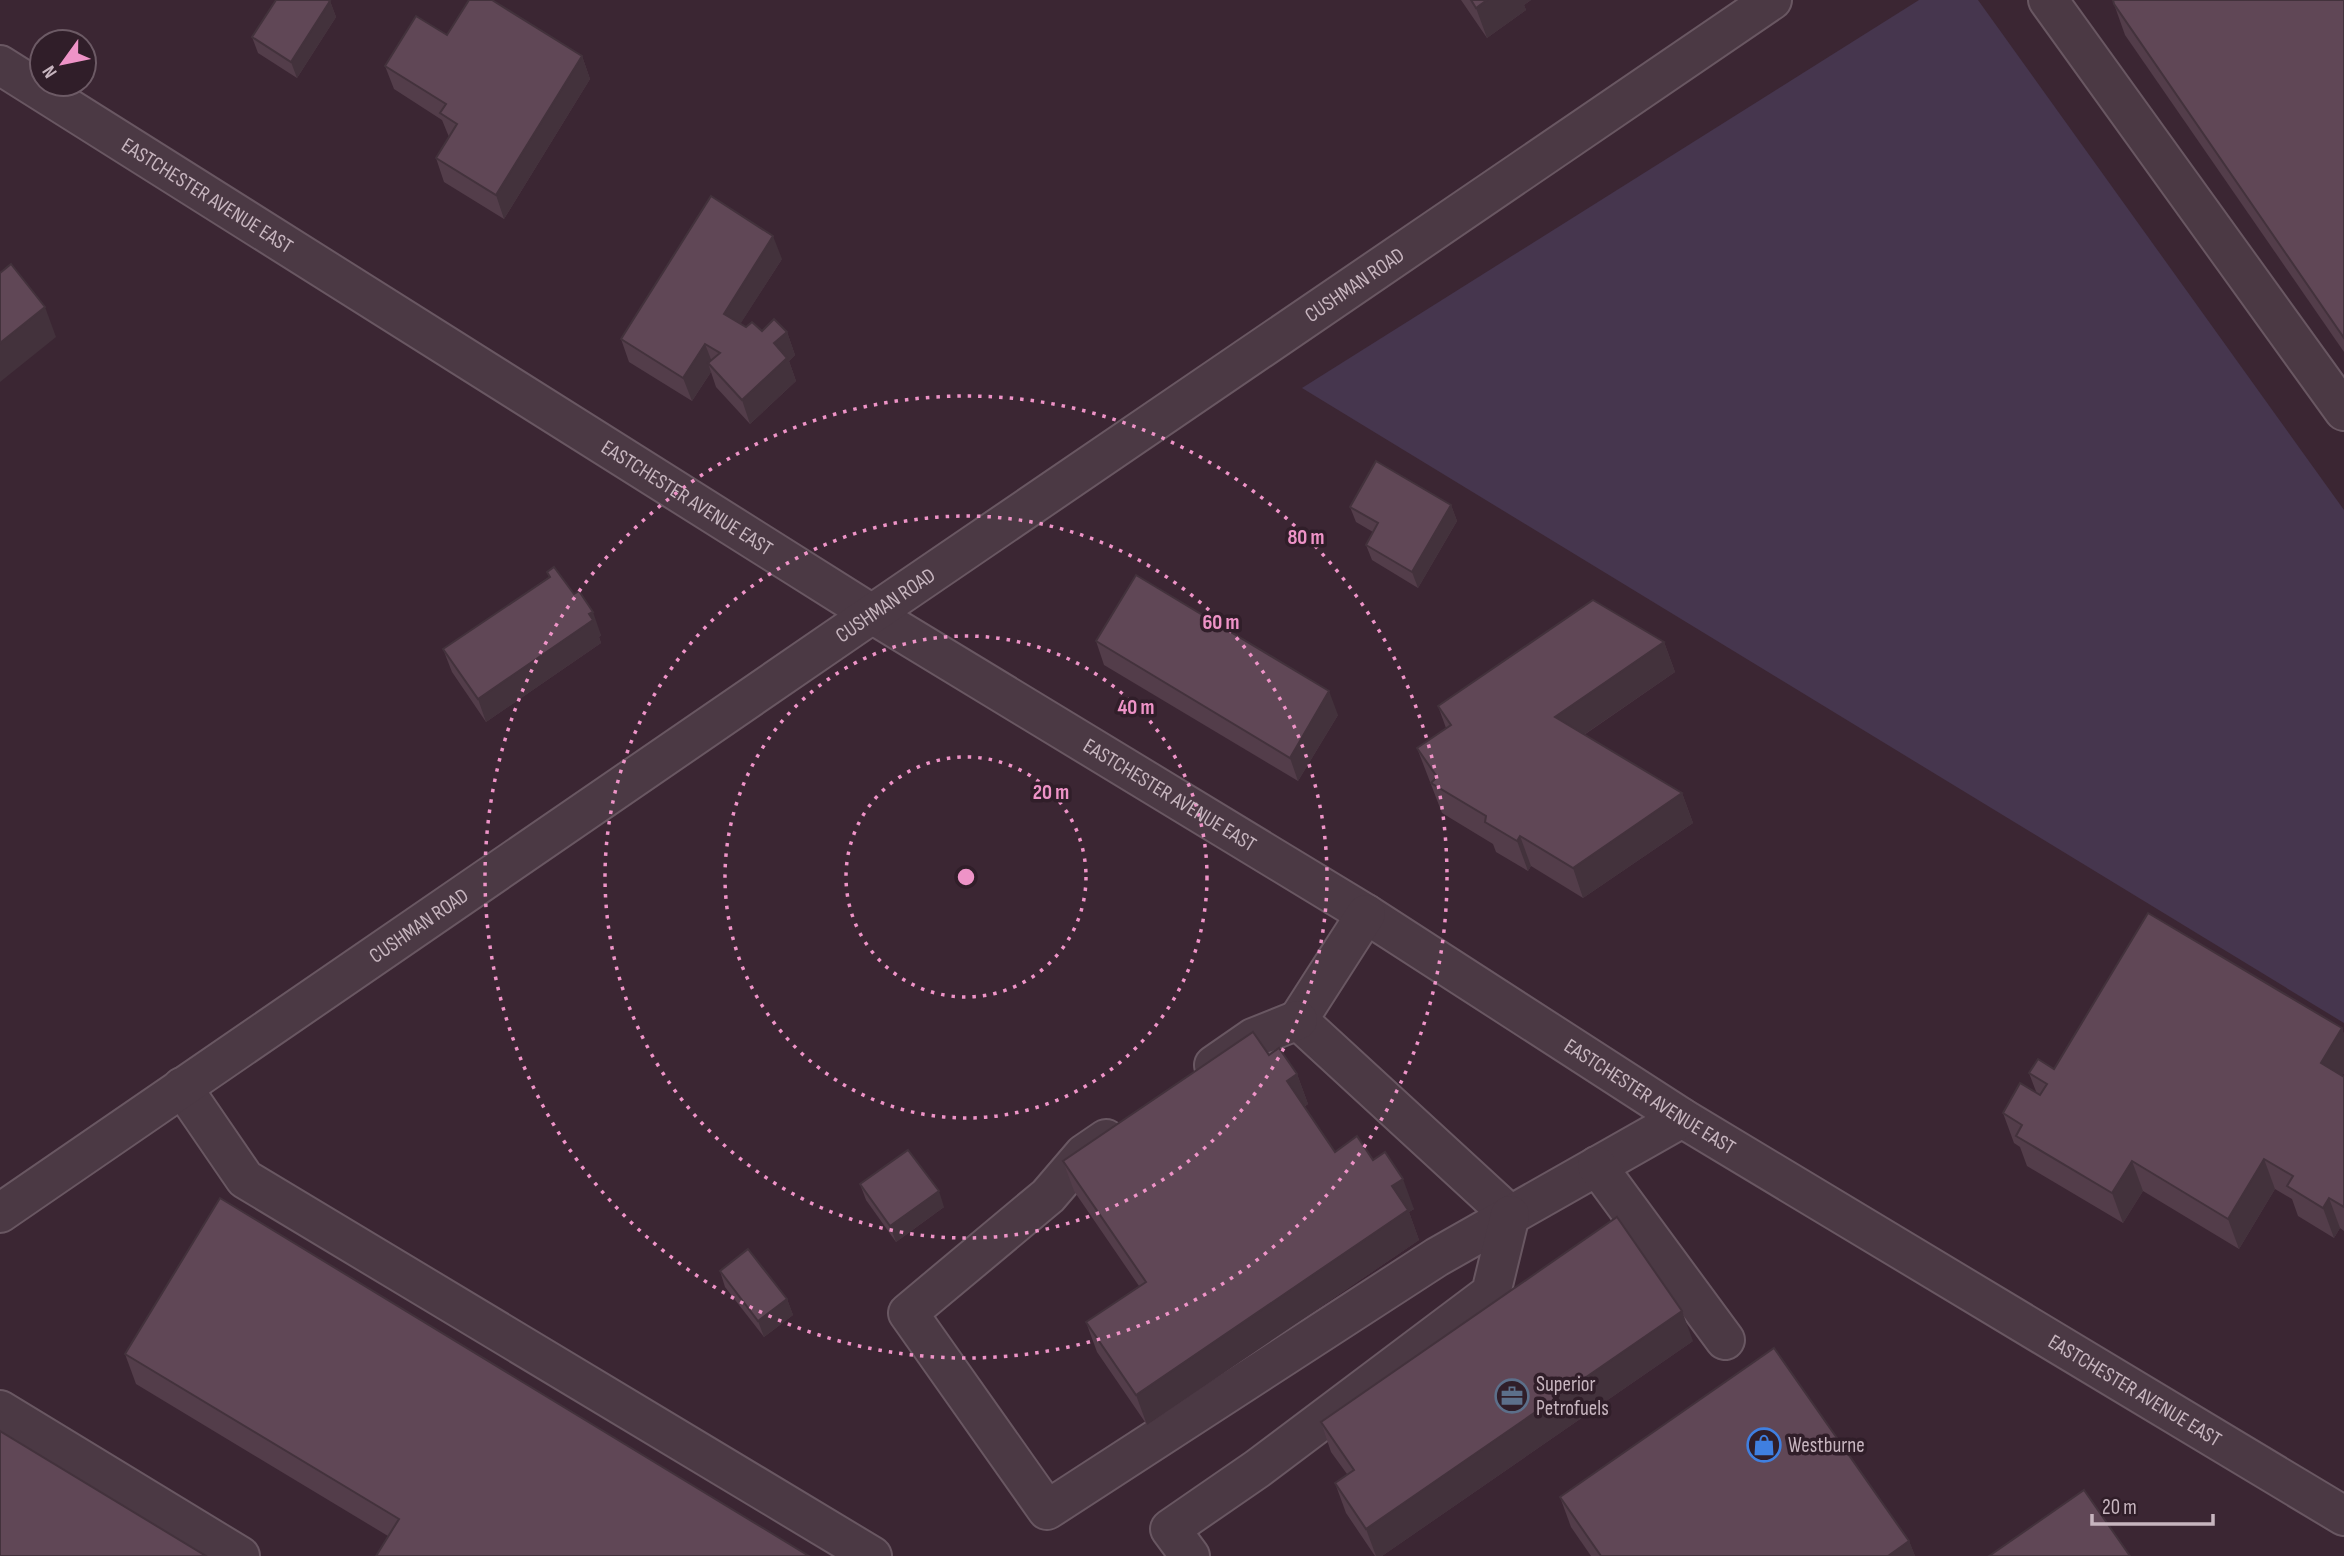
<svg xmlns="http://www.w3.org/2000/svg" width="2344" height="1556" viewBox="0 0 2344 1556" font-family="'Sofia Sans Condensed',sans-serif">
<rect width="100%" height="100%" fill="#3b2633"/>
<path fill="#46364e" d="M1919 0H1978L2344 510V1023L1302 388Z"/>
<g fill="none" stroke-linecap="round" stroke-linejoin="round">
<defs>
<g id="minor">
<path d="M2048 0 2344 411"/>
<path id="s1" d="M0 65 872 614 1366 914 1682 1118 2344 1516"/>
<path d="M1366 914 1298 1020 1510 1215"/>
<path d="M1214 1065 1253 1038 1298 1020"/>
<path d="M182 1087 245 1179 872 1556"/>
<path d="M1106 1139 1084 1154 1048 1196 908 1313 1047 1510 1437 1257 1682 1118"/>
<path d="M1597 1166 1725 1340"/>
<path id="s2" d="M0 1213 872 614 1772 0"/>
<path d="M0 1410 240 1556"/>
<path d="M1190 1556 1170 1529 1257 1469 1491 1293 1510 1215"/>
</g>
</defs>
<use href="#minor" stroke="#695762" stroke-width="42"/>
<use href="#minor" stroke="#4b3944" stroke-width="38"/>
</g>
<g fill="#533d4a">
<path d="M1461 0H1531L1524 5 1526 10 1487 38Z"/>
<path d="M2344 0V352L2125 35 2114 4Z"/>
<path d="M330 1 336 17 297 78 258 53 252 37Z"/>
<path d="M582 56 590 79 504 219 444 182 436 158 449 137 442 120 394 89 385 66Z"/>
<path d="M782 259 740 324 746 327 762 331 787 332 795 355 789 361 796 381 750 424 716 387 711 372 692 401 629 362 621 339Z"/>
<path d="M1451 505 1457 521 1418 588 1372 560 1366 545 1373 532 1356 522 1350 507Z"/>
<path d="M547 572 601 635 599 637 601 643 486 722 452 672 443 649 549 577Z"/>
<path d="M1096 641 1338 715 1298 781 1104 665Z"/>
<path d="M1664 642 1675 672 1584 735 1682 793 1693 823 1583 898 1531 866 1528 871 1496 852 1493 844 1442 813 1417 748 1446 728 1438 706Z"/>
<path d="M2342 1028 2344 1035V1073L2342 1076 2344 1077V1231L2340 1228 2334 1238 2298 1216 2292 1199 2275 1189 2239 1249 2143 1191 2123 1223 2027 1166 2020 1147 2014 1143 2003 1113 2037 1094 2029 1073Z"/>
<path d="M1269 1055 1297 1074 1308 1104 1304 1107 1335 1152 1373 1160 1414 1209 1409 1212 1419 1240 1147 1425 1097 1352 1086 1322 1139 1286 1074 1191 1063 1161Z"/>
<path d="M860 1184 944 1207 896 1242 866 1200Z"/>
<path d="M720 1271 787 1299 793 1315 764 1337 725 1287Z"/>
<path d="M1693 1341 1382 1556H1375L1346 1513 1335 1483 1347 1474 1331 1452 1321 1422Z"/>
<path d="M125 1354 809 1556 388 1536 136 1384Z"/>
<path d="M1560 1497 1909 1541 1915 1556H1591L1571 1527Z"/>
</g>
<g fill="#43323c">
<path d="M1487 0H1531L1524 5 1526 10 1487 38 1476 8Z"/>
<path d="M330 1 336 17 297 78 291 62Z"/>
<path d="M582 56 590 79 504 219 496 195Z"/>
<path d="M773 236 782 259 732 337 724 314Z"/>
<path d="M45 307 56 337 0 382V343Z"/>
<path d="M787 332 795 355 789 361 796 381 750 424 742 400 774 343Z"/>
<path d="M705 344 714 367 708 363 711 372 692 401 683 378Z"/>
<path d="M1451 505 1457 521 1418 588 1412 572Z"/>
<path d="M593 612 601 635 599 637 601 643 486 722 478 699Z"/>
<path d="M1664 642 1675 672 1566 747 1555 717Z"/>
<path d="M1329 691 1338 715 1298 781 1290 758Z"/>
<path d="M1682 793 1693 823 1583 898 1573 868Z"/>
<path d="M1520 836 1531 866 1528 871 1517 841Z"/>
<path d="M2342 1028 2344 1035V1073L2332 1093 2321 1063Z"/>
<path d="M1297 1074 1308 1104 1297 1111 1287 1081Z"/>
<path d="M2264 1159 2275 1189 2239 1249 2228 1219Z"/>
<path d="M2132 1161 2143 1191 2123 1223 2112 1193Z"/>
<path d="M1403 1179 1414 1209 1409 1212 1419 1240 1147 1425 1136 1395 1392 1186Z"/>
<path d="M939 1191 944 1207 896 1242 890 1226Z"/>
<path d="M2329 1198 2340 1228 2334 1238 2323 1208Z"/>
<path d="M787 1299 793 1315 764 1337 758 1321Z"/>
<path d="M1682 1311 1693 1341 1382 1556H1376L1366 1529Z"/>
<path d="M1909 1541 1915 1556H1888Z"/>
</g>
<g fill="#604756" stroke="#43323c" stroke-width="2">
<path d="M276 0H328L330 1 291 62 252 37Z"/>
<path d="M469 0H492L582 56 496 195 436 158 457 124 440 113 446 104 385 66 416 16 447 35Z"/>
<path d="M1471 0H1487L1476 8Z"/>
<path d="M2113 0H2344V338L2114 4Z"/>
<path d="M711 196 773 236 724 314 746 327 752 322 762 331 774 319 787 332 774 343 787 358 742 400 708 363 720 353 705 344 683 378 621 339Z"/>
<path d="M11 264 45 307 0 343V273Z"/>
<path d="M1376 461 1451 505 1412 572 1366 545 1378 523 1350 507Z"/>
<path d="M554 567 574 594 579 591 593 612 589 614 593 620 478 699 443 649 550 577 547 572Z"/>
<path d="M1136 575 1329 691 1290 758 1096 641Z"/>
<path d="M1593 600 1664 642 1555 717 1682 793 1573 868 1520 836 1517 841 1485 822 1486 816 1431 783 1437 777 1417 748 1451 725 1438 706Z"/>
<path d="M2148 913 2342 1028 2321 1063 2344 1077V1207L2329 1198 2323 1208 2287 1186 2293 1176 2264 1159 2228 1219 2132 1161 2112 1193 2016 1136 2022 1125 2003 1113 2020 1083 2040 1095 2047 1084 2029 1073 2038 1059 2054 1069Z"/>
<path d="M1253 1032 1269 1055 1279 1048 1297 1074 1287 1081 1335 1152 1357 1136 1373 1160 1385 1152 1403 1179 1392 1186 1408 1210 1136 1395 1086 1322 1146 1282 1063 1161Z"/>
<path d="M908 1150 939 1191 890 1226 860 1184Z"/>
<path d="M220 1198 809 1556H376L399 1519 125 1354Z"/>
<path d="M1617 1217 1682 1311 1366 1529 1335 1483 1354 1470 1321 1422Z"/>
<path d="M748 1249 787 1299 758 1321 720 1271Z"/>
<path d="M1774 1348 1909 1541 1888 1556H1601L1560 1497Z"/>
<path d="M0 1431 206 1556H0Z"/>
<path d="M2084 1490 2130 1556H1989Z"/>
</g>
<g fill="none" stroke="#ee93c7" stroke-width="3.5" stroke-dasharray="3.5 7">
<circle cx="966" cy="877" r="120"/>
<circle cx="966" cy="877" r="241"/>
<circle cx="966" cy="877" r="361"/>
<circle cx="966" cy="877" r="481"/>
</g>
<defs>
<symbol id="office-ring" viewBox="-11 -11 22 22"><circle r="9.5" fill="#301e29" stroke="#5c6f8a" stroke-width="1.5"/><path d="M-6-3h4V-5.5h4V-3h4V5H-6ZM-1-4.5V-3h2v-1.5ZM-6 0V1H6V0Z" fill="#5c6f8a"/></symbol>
<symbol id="shop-ring" viewBox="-11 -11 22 22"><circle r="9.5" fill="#301e29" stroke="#3f7fe0" stroke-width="1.5"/><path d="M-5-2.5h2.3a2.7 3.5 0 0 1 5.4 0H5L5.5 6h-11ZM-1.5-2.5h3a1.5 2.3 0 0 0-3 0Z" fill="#3f7fe0"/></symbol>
</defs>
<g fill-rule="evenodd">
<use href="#office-ring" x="1493" y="1377" width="38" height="38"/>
<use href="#shop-ring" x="1745" y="1426" width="38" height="38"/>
</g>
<g text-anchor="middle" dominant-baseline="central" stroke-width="7" stroke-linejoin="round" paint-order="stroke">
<g font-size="21" fill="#c7b5bf" stroke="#301e29">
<text stroke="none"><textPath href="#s1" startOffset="245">EASTCHESTER AVENUE EAST</textPath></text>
<text stroke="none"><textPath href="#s2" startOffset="1642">CUSHMAN ROAD</textPath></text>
<text stroke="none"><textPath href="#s1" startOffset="812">EASTCHESTER AVENUE EAST</textPath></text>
<text stroke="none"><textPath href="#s2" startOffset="1074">CUSHMAN ROAD</textPath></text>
<text stroke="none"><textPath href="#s1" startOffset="1379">EASTCHESTER AVENUE EAST</textPath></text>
<text stroke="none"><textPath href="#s2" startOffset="508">CUSHMAN ROAD</textPath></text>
<text stroke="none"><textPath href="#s1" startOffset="1946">EASTCHESTER AVENUE EAST</textPath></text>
<text stroke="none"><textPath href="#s1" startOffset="2513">EASTCHESTER AVENUE EAST</textPath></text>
</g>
<g font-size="21" fill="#c7b5bf" stroke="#301e29" text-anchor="start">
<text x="1536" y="1384">Superior<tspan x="1536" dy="24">Petrofuels</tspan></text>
<text x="1788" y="1445">Westburne</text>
</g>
</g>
<circle cx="966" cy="877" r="10" fill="#ee93c7" stroke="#301e29" stroke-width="3.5"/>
<g font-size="21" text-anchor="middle" font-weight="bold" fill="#ee93c7" stroke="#301e29" stroke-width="7" stroke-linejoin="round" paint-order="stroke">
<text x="1306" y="544">80 m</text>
<text x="1221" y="629">60 m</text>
<text x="1136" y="714">40 m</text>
<text x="1051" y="799">20 m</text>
</g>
<g transform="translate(63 63) rotate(237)"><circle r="33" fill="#301e29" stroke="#6c5a65" stroke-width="2"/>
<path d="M0-5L12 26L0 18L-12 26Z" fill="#ee93c7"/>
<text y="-10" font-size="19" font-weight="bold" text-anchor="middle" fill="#c7b5bf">N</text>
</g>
<path d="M2092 1514v10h121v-10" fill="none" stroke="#c7b5bf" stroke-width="3.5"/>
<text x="2102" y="1514" font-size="21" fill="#c7b5bf" stroke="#301e29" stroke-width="5" paint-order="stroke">20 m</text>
</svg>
